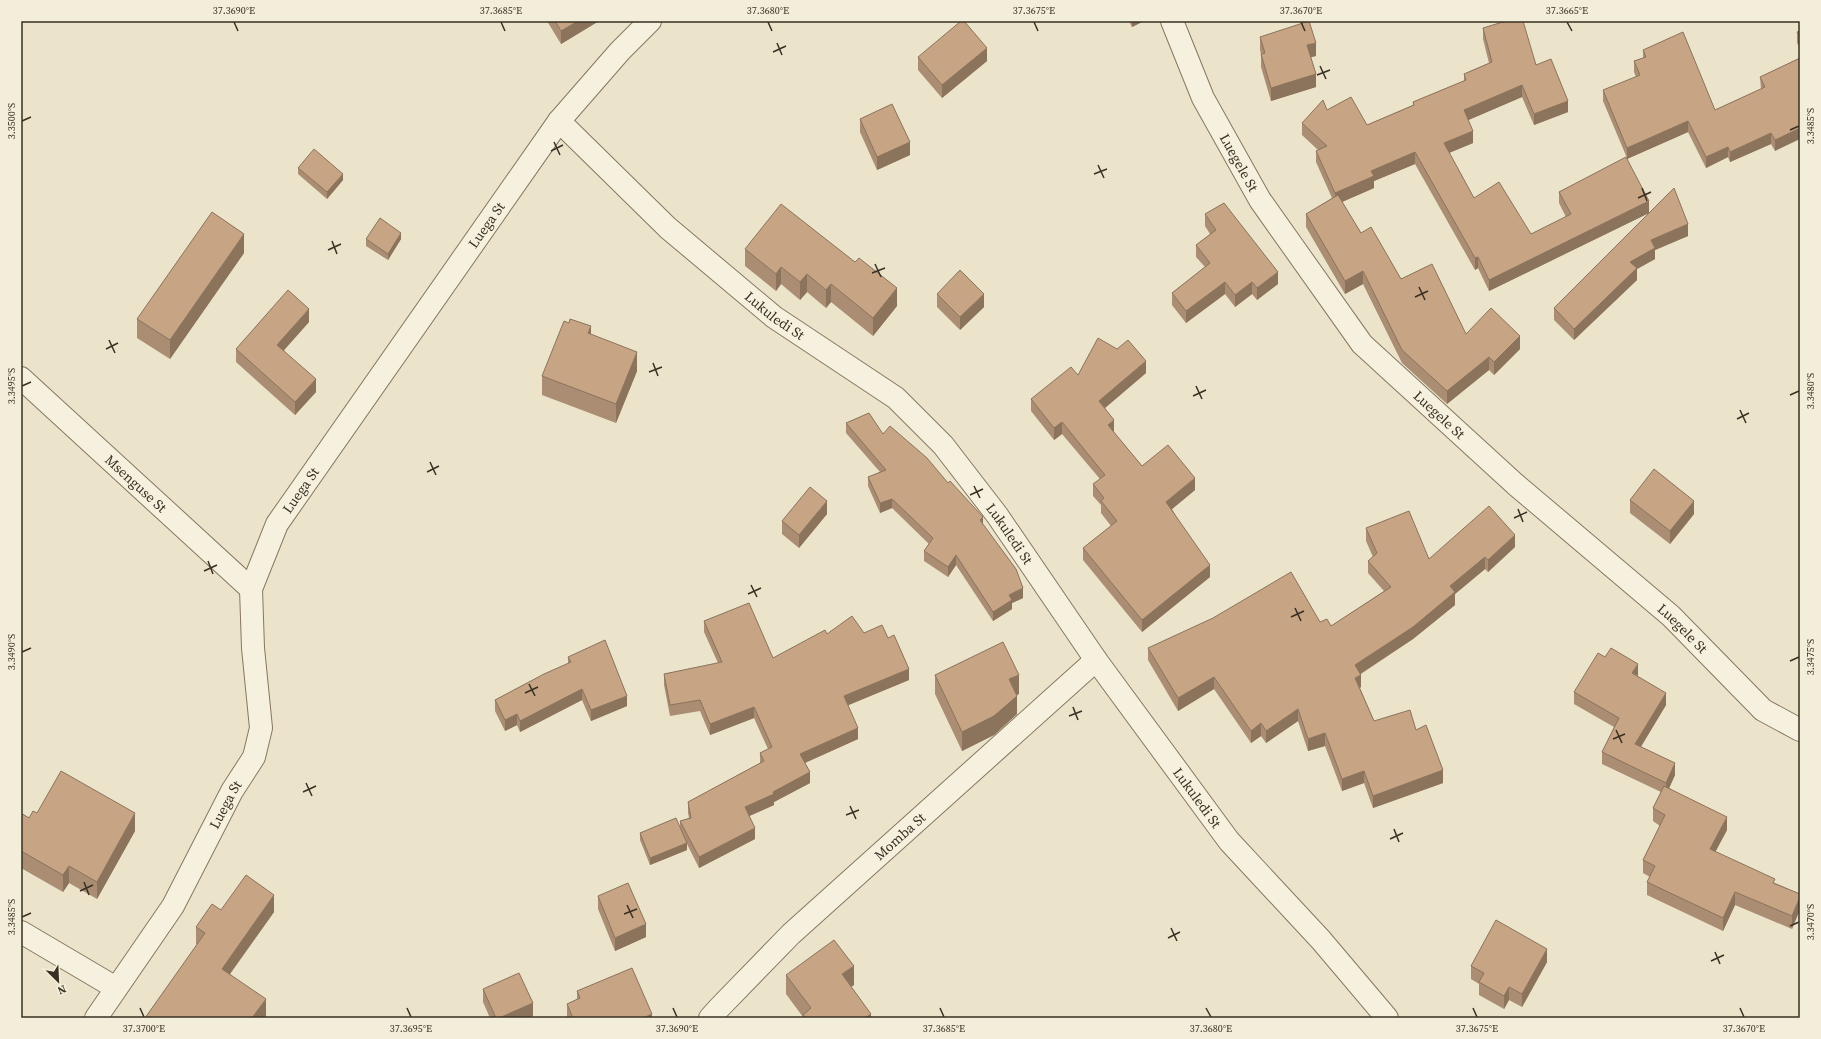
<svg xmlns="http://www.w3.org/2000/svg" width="1821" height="1039" viewBox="0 0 1821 1039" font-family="'Source Serif 4',serif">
<rect width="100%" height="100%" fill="#ebe4cb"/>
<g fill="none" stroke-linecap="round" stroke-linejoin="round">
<defs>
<g id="minor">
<path id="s1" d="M1172 21 1203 98 1260 200 1362 344 1515 484 1671 616 1763 710 1800 730"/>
<path id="s2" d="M559 121 668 228 774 317 896 398 943 445 997 515 1096 660 1229 841 1321 940 1387 1018"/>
<path id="s3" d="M21 378 251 589"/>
<path d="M21 932 116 988"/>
<path id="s4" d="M96 1018 173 906 232 791 254 757 261 728 253 648 251 589 277 524 559 121 620 51 650 21"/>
<path id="s5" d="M710 1018 720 1007 791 934 1096 660"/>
</g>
</defs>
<use href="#minor" stroke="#877760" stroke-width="24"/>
<use href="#minor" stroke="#f6f1de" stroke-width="22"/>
</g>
<g fill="#aa8d72">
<path d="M547 21H599L561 44Z"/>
<path d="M1129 21H1144L1132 27Z"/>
<path d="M1483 28 1536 65 1568 112 1534 125 1522 97 1468 120 1473 143 1449 153 1474 198 1531 234 1566 217 1559 203V192L1627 158 1603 101V90L1636 77 1634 72V61L1643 58V50L1715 110 1761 89 1760 77 1800 58 1775 151 1771 144 1730 162 1728 157 1706 168 1688 132 1627 159 1649 213 1489 291 1478 268 1475 270 1415 164 1374 181V188L1342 202 1361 233 1401 279 1466 334 1520 349 1494 375 1489 370 1447 404 1402 363 1363 284 1345 294 1306 227V214L1332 198 1316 162V151L1318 150 1302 135V123L1327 110 1367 125 1413 105V102L1464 81V74L1489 63 1483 39Z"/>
<path d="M1800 31V48L1797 43V32Z"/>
<path d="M1260 37 1316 56 1311 57 1316 87 1271 101 1261 67V54L1260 50Z"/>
<path d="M918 57 987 61 942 98 918 70Z"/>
<path d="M860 119 910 155 877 170 860 132Z"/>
<path d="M298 168 343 180 327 199 298 174Z"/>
<path d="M1674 188 1688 236 1655 250V259L1637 269V280L1574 340 1554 320V308Z"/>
<path d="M1205 214 1278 284 1257 300 1252 294 1235 307 1225 294 1186 323 1172 305V293L1205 267 1196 257V245L1210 234 1205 226Z"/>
<path d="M366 239H401L388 260 366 246Z"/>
<path d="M745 249 897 306 873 336 831 302 826 308 807 292 800 300 781 284 776 291 745 266Z"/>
<path d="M244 253 170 359 137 338V319Z"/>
<path d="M937 294 984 307 960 330 937 307Z"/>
<path d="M309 322 284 350 316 392 295 415 236 362V349Z"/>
<path d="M591 334 637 371 616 423 542 395V376Z"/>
<path d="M1146 373 1105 408 1114 433 1142 466 1195 490 1172 509 1210 577 1142 632 1083 560V548L1111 526 1101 513V505L1093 496V484L1100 479 1062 434 1054 440 1031 411V399Z"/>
<path d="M846 423 883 434 983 525 1023 598 1012 603V609L993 621 956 565 948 577 924 561V551L929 544 892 508 880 513 868 486V477L880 472 846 433Z"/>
<path d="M1630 500 1694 514 1670 544 1630 513Z"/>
<path d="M827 514 799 548 782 534V521Z"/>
<path d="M1366 528 1429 559 1515 547 1488 572 1485 569 1455 594V605L1413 639 1361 674V687L1360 688 1374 721 1416 730 1443 783 1373 808 1364 783 1342 791 1325 746 1308 751 1298 721 1266 743 1261 736 1251 743 1214 689 1178 711 1148 660V648L1320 622 1331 626 1384 591 1368 573V561L1373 557 1366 541Z"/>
<path d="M704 621 773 658 827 634 864 633 888 638 909 680 848 705 858 739 805 763 810 783 774 802V805L749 816 755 839 699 868 687 844V850L650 865 640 840V833L680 828V821L689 818 688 813V802L760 763V753L768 749 754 718 710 735 700 711 670 716 664 685V674L718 663 704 632Z"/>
<path d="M568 657 627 706 591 721 582 700 520 732 517 725 505 731 495 711V700L568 664Z"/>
<path d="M935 675 1019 694 1016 695 1017 714 994 735 962 751 935 694Z"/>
<path d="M1638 676 1666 705 1641 747 1675 775 1669 788 1727 830 1715 852 1775 883 1800 894 1792 929 1735 905 1723 931 1647 895V882L1650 877 1643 873V860L1660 826 1653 821V808L1661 792 1602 764V752L1614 727 1574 704V692Z"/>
<path d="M21 813 29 818 37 813 135 831 97 899 69 883 63 892 21 868Z"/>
<path d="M598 896 646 937 615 951 598 909Z"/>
<path d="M221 910 274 912 230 974 266 1016 264 1018H145L197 945 196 944V927Z"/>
<path d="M1547 962 1522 1007 1509 1000 1504 1009 1479 995V984L1471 979V966Z"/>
<path d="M786 975 854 985 851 987 871 1018H803V1017L786 994Z"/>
<path d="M483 989 533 1016 528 1018H490L483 1002Z"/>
<path d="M577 991 652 1018H568L567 1017V1004L577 999Z"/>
</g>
<g fill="#8b735c">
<path d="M578 21H599L561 44V31Z"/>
<path d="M1132 21H1144L1132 27Z"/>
<path d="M1316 43V56L1307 58V45Z"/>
<path d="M987 48V61L942 98V85Z"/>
<path d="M1316 74V87L1271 101V88Z"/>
<path d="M1522 85V97L1464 122V110Z"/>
<path d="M1568 101V112L1534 125V114Z"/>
<path d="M1688 121V132L1627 159V148Z"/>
<path d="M1800 128V139L1775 151V140Z"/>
<path d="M1473 131V143L1444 155V143Z"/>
<path d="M1771 133V144L1730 162V152Z"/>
<path d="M910 142V155L877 170V157Z"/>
<path d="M1728 147V157L1706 168V157Z"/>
<path d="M1415 152V164L1374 181V188L1335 205V193L1371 171Z"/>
<path d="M343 174V180L327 199V192Z"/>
<path d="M1649 201V213L1489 291V280Z"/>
<path d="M1688 224V236L1655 250V259L1637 269V280L1574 340V329L1630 262 1651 240Z"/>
<path d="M401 233V239L388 260V254Z"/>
<path d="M244 234V253L170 359V340Z"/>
<path d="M1478 257V268L1475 270V258Z"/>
<path d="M781 267V284L776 291V274Z"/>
<path d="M1363 271V284L1345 294V281Z"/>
<path d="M1278 272V284L1257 300V288Z"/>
<path d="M807 274V292L800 300V282Z"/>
<path d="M1225 282V294L1186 323V311Z"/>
<path d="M1252 282V294L1235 307V295Z"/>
<path d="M831 284V302L826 308V290Z"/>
<path d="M897 288V306L873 336V318Z"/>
<path d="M984 294V307L960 330V317Z"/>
<path d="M309 309V322L277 358V345Z"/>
<path d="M591 326V345L588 333Z"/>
<path d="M1520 336V349L1494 375V362Z"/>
<path d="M637 352V371L616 423V404Z"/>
<path d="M1489 357V370L1447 404V391Z"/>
<path d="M1146 361V373L1099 413V401Z"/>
<path d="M316 379V392L295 415V402Z"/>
<path d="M1114 420V432L1108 437V425Z"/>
<path d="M1062 422V434L1054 440V428Z"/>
<path d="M1195 478V490L1166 514V502Z"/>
<path d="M892 499V508L880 513V503Z"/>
<path d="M827 501V514L799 548V535Z"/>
<path d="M1694 501V514L1670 544V531Z"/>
<path d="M983 517V526L980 520Z"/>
<path d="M1515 535V547L1488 572V560Z"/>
<path d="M956 555V565L948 577V567Z"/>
<path d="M1485 557V569L1455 594V605L1413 639 1355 677V665Z"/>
<path d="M1210 565V577L1142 632V620Z"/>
<path d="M1023 588V598L1012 603V609L993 621V612L1009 595Z"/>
<path d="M1638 664V676L1632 673Z"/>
<path d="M909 669V680L844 707V696Z"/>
<path d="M1019 675V694L1009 698V679Z"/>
<path d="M1361 675V687L1355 691V678Z"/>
<path d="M1214 677V689L1178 711V698Z"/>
<path d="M582 689V700L520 732V721Z"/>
<path d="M1666 693V705L1635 756V744Z"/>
<path d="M627 696V706L591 721V710Z"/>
<path d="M1017 696V714L994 735 962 751V732Z"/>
<path d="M754 707V718L710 735V724Z"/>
<path d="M1298 709V721L1266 743V731Z"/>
<path d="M517 714V725L505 731V720Z"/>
<path d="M1261 723V736L1251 743V731Z"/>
<path d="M858 728V739L800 765V754Z"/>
<path d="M1325 733V746L1308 751V739Z"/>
<path d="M1675 763V775L1666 795V783Z"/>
<path d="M1443 770V783L1373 808V796Z"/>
<path d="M1364 771V783L1342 791V779Z"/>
<path d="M810 772V783L774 802V805L745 818V807Z"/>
<path d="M135 813V831L97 899V882Z"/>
<path d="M1727 817V830L1710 862V849Z"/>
<path d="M755 828V839L699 868V857Z"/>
<path d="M687 843V850L650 865V858Z"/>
<path d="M69 866V883L63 892V875Z"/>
<path d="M1735 892V905L1723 931V918Z"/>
<path d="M274 895V912L222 985V969Z"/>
<path d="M1800 897V910L1792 929V916Z"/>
<path d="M646 924V937L615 951V938Z"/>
<path d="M1547 949V962L1522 1007V994Z"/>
<path d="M854 966V985L842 993V974Z"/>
<path d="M1509 987V1000L1504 1009V996Z"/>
<path d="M266 999V1016L264 1018H252Z"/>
<path d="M533 1003V1016L528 1018H499Z"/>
<path d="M652 1014V1018H643Z"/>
<path d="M871 1014V1018H865Z"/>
</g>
<g fill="#c6a484" stroke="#8b735c">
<path d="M555 21H578L561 31Z"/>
<path d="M961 21H964L987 48 942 85 918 57Z"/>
<path d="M1309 21 1316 43 1307 45 1316 74 1271 88 1261 54 1265 53 1260 37Z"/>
<path d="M1506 21H1523L1536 65 1551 59 1568 101 1534 114 1522 85 1464 110 1473 131 1444 143 1474 198 1499 182 1531 234 1571 214 1559 192 1626 157 1649 201 1489 280 1478 257 1475 258 1415 152 1371 171 1374 176 1335 193 1316 151 1327 146 1302 123 1323 100 1327 110 1351 97 1367 125 1414 105 1413 102 1466 80 1464 74 1492 62 1483 28Z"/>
<path d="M1800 31V37L1797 32Z"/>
<path d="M1683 32 1715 110 1765 87 1760 77 1800 58V128L1775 140 1771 133 1730 152 1728 147 1706 157 1688 121 1627 148 1603 90 1640 75 1634 61 1646 57 1643 50Z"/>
<path d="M892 104 910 142 877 157 860 119Z"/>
<path d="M314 149 343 174 327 192 298 168Z"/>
<path d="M1674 188 1688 224 1651 240 1655 248 1630 262 1637 268 1574 329 1554 308Z"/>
<path d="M1338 195 1361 233 1371 227 1401 279 1432 264 1466 334 1491 308 1520 336 1494 362 1489 357 1447 391 1402 350 1363 271 1345 281 1306 214Z"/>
<path d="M1224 203 1278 272 1257 288 1252 282 1235 295 1225 282 1186 311 1172 293 1210 263 1196 245 1216 230 1205 214Z"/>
<path d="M781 204 855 262 859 258 897 288 873 318 831 284 826 290 807 274 800 282 781 267 776 274 745 249Z"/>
<path d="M212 212 244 234 170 340 137 319Z"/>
<path d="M380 218 401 233 388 254 366 239Z"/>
<path d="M960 270 984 294 960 317 937 294Z"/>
<path d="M288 290 309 309 277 345 316 379 295 402 236 349Z"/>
<path d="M570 319 591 326 588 333 637 352 616 404 542 376 564 321 569 323Z"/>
<path d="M1098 338 1117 349 1128 340 1146 361 1099 401 1114 420 1108 425 1142 466 1168 445 1195 478 1166 502 1210 565 1142 620 1083 548 1117 521 1101 501 1104 498 1093 484 1105 475 1062 422 1054 428 1031 399 1071 367 1078 375Z"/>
<path d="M869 413 883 434 890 426 927 458 948 483 950 481 983 517 980 520 1016 569 1023 588 1009 595 1012 600 993 612 956 555 948 567 924 551 933 538 892 499 880 503 868 477 886 470 846 423Z"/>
<path d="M1654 469 1694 501 1670 531 1630 500Z"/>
<path d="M810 487 827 501 799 535 782 521Z"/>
<path d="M1489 506 1515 535 1488 560 1485 557 1450 586 1455 592 1413 627 1355 665 1361 675 1355 678 1374 721 1410 710 1416 730 1426 725 1443 770 1373 796 1364 771 1342 779 1325 733 1308 739 1298 709 1266 731 1261 723 1251 731 1214 677 1178 698 1148 648 1213 618 1291 572 1320 622 1327 619 1331 626 1391 587 1368 561 1377 553 1366 528 1409 511 1429 559Z"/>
<path d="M749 603 773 658 825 630 827 634 852 616 864 633 882 625 888 638 894 635 909 669 844 696 858 728 800 754 810 772 773 792 774 794 745 807 755 828 699 857 680 821 691 818 688 802 764 761 760 753 772 747 754 707 710 724 700 700 670 705 664 674 722 662 704 621Z"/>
<path d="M605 640 627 696 591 710 582 689 520 721 517 714 505 720 495 700 544 674 571 662 568 657Z"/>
<path d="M1003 642 1019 675 1009 679 1017 696 994 716 962 732 935 675Z"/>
<path d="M1611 648 1638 664 1632 673 1666 693 1635 744 1675 763 1666 783 1602 752 1619 718 1574 692 1598 653 1605 657Z"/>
<path d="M61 771 135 813 97 882 69 866 63 875 21 851V813L29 818 33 811 37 813Z"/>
<path d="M1664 786 1727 817 1710 849 1775 879 1773 883 1800 894V897L1792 916 1735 892 1723 918 1647 882 1655 866 1643 860 1665 815 1653 808Z"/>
<path d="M676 818 687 843 650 858 640 833Z"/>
<path d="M246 875 274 895 222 969 266 999 252 1018H145L205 933 196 927 212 904 221 910Z"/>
<path d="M628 883 646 924 615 938 598 896Z"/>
<path d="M1496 920 1547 949 1522 994 1509 987 1504 996 1479 982 1484 973 1471 966Z"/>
<path d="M834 940 854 966 842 974 871 1014 865 1018H805L803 1015 811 1008 786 975Z"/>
<path d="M632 968 652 1014 643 1018H573L567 1004 580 998 577 991Z"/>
<path d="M519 973 533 1003 499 1018H496L483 989Z"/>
</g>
<path fill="none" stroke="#392f22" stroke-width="1.5" d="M234 22 238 31M501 22 505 31M768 22 772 31M1034 22 1038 31M1301 22 1305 31M1567 22 1572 31M777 43 782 55M773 52 786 46M1320 66 1326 79M1317 75 1330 70M22 121 31 117M1790 130 1799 126M554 142 560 155M551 151 563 145M1098 165 1104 178M1094 174 1107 169M1642 188 1647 201M1638 198 1651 192M332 241 337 254M328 250 341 244M875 264 881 277M872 273 885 268M1419 287 1425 300M1415 297 1428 291M109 340 115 353M106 349 118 343M653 363 658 376M649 372 662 367M22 386 31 382M1196 386 1202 399M1790 395 1799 391M1193 396 1206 390M1740 410 1746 423M1737 419 1749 413M430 462 436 475M427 472 439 466M974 486 980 498M970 495 983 489M1518 509 1523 522M1514 518 1527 512M208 561 213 574M204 571 217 565M751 585 757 597M748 594 761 588M1295 608 1301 621M1291 617 1304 611M22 652 31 648M1790 661 1799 657M529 684 535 696M525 693 538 687M1073 707 1078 720M1069 716 1082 711M1616 730 1622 743M1613 739 1625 734M306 783 312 796M303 792 316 786M850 806 856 819M846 815 859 810M1394 829 1399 842M1390 839 1403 833M84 882 89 895M80 891 93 885M627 905 633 918M624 914 637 909M22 917 31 913M1790 926 1799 922M1171 928 1177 941M1168 938 1180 932M1715 952 1720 964M1711 961 1724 955M140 1008 144 1017M407 1008 411 1017M673 1008 677 1017M940 1008 944 1017M1206 1008 1211 1017M1473 1008 1477 1017M1740 1008 1744 1017"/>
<g text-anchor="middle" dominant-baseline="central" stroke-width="3" stroke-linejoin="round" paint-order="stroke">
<g font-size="14" fill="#392f22" stroke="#f3eeda">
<text stroke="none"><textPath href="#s1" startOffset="157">Luegele St</textPath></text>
<text stroke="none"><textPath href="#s4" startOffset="910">Luega St</textPath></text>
<text stroke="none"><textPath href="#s2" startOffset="291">Lukuledi St</textPath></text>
<text stroke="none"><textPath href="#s1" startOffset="481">Luegele St</textPath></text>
<text stroke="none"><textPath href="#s3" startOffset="156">Msenguse St</textPath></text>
<text stroke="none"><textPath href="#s4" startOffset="586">Luega St</textPath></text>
<text stroke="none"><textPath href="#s2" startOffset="615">Lukuledi St</textPath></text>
<text stroke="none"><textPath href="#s1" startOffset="805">Luegele St</textPath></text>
<text stroke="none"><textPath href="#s2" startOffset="939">Lukuledi St</textPath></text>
<text stroke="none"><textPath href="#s4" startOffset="250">Luega St</textPath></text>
<text stroke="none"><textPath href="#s5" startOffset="263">Momba St</textPath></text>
</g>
</g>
<rect width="1821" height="1039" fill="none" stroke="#f3eeda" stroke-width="44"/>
<g transform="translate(58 981) rotate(156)" stroke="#f3eeda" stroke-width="3" paint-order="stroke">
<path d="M0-3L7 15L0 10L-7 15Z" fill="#392f22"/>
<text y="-6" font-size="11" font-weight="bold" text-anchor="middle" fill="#392f22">N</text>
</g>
<rect x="22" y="22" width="1777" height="995" fill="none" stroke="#392f22" stroke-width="1.5"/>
<g font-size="10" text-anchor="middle" fill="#392f22">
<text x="234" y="14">37.3690°E</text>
<text x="501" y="14">37.3685°E</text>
<text x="768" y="14">37.3680°E</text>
<text x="1034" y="14">37.3675°E</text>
<text x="1301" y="14">37.3670°E</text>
<text x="1567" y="14">37.3665°E</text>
<text transform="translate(11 121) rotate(-90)" y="4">3.3500°S</text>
<text transform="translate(1810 126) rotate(-90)" y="4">3.3485°S</text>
<text transform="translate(11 386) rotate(-90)" y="4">3.3495°S</text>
<text transform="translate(1810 391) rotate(-90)" y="4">3.3480°S</text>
<text transform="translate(11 652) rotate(-90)" y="4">3.3490°S</text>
<text transform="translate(1810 657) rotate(-90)" y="4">3.3475°S</text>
<text transform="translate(11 917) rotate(-90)" y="4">3.3485°S</text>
<text transform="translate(1810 922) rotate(-90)" y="4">3.3470°S</text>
<text x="144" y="1032">37.3700°E</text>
<text x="411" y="1032">37.3695°E</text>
<text x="677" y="1032">37.3690°E</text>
<text x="944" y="1032">37.3685°E</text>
<text x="1211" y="1032">37.3680°E</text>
<text x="1477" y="1032">37.3675°E</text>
<text x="1744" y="1032">37.3670°E</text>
</g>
</svg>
